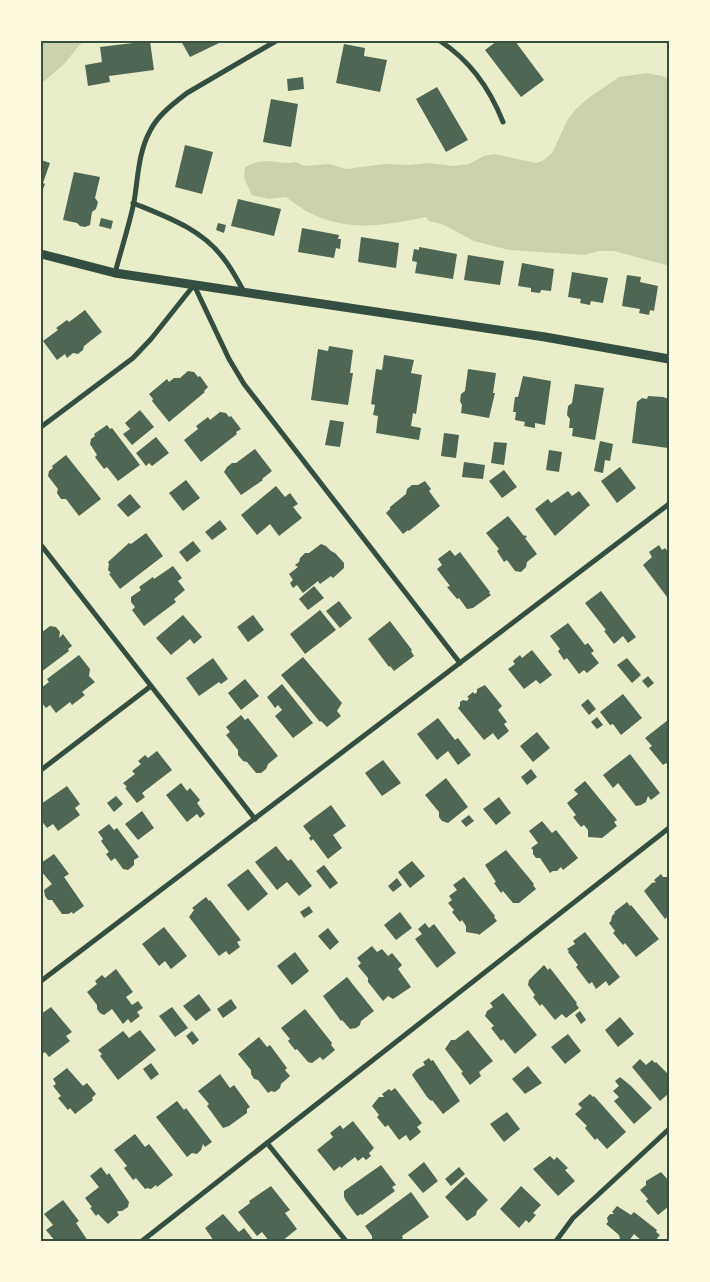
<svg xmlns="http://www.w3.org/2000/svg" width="710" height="1282" viewBox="0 0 710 1282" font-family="'Noto Serif',serif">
<rect width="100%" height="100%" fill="#e9edc9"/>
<g fill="#cad2ad">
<path d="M41 41H83L64 64 41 84Z"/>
<path d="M647 73 662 76 669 79V264L666 265 614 251H598L585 255 509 250 474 241 444 225 429 221 426 217C372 228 332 234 286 197L269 199 252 195 244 178 245 167C252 164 258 161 266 161 276 161 285 165 295 162L304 166 329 164 346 169 385 164 409 165 429 163 453 166 469 164 484 156 494 154 536 163 544 160 552 153 568 119 575 110 587 99 619 77Z"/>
</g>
<g fill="#4f6655">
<path d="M150 41 154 70 109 76 110 82 88 86 85 65 102 62 100 47Z"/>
<path d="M181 41H219V43L190 57Z"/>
<path d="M497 41H515L544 80 521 97 485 50Z"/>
<path d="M344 44 365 48 364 56 387 60 380 92 336 83Z"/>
<path d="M303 77 304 89 288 91 287 79Z"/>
<path d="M437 87 468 140 446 152 416 99Z"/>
<path d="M271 99 298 104 291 147 263 142Z"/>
<path d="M185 145 213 152 202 194 175 187Z"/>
<path d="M41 160 50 163 43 183 45 184 41 194Z"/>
<path d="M74 172 100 177 95 198 98 202 96 209 92 212 90 225 85 227 80 226 77 223 63 220Z"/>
<path d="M238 199 281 209 274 236 231 226Z"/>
<path d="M101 218 113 221 111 229 99 226Z"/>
<path d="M218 223 226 225 224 233 216 230Z"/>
<path d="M302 228 339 235 338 239H341L340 249 336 248 334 258 298 252Z"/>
<path d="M361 237 399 243 396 268 358 262Z"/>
<path d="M419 247 457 254 453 279 415 273 417 262 412 261 414 249 419 250Z"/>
<path d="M468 255 504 261 500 285 464 280Z"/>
<path d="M522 263 554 269 551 291 541 290 540 293 531 292V288L518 286Z"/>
<path d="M572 272 608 278 603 303 591 301 590 305 580 303 581 299 568 297Z"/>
<path d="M627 275 641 277 640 282 658 286 654 311 650 310 649 315 639 313 640 309 622 306Z"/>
<path d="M85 310 102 332 84 346 83 350 78 354 73 353 67 358 65 354 57 360 43 341 58 330 56 328 67 320 69 322Z"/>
<path d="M329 346 353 350 350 373H353L348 405 311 400 318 349 328 351Z"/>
<path d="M384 355 414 360 411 373 422 375 416 414 413 413 411 426 421 428 419 440 376 433 378 416 373 415 375 405 371 404 376 369 382 370Z"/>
<path d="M468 369 496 373 493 393H495L489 418 461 413 462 405 460 401 461 394 465 391Z"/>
<path d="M188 371 194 372 198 377 200 376 208 387 204 391 205 392 169 422 152 401 153 399 149 394 167 379 169 382 174 378H180Z"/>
<path d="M523 376 551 381 545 425 535 423V428L524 426 525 422 515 420 516 412H513L515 397H518Z"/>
<path d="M575 384 604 388 595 440 572 436 573 428H569L570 419 567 415 568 406 572 403Z"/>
<path d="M648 396 663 397 669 399 668 448 632 443 637 402 642 398 647 399Z"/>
<path d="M140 410 154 427 132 445 123 434 130 429 125 423Z"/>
<path d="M220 412 226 413 229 417 231 416 241 429 236 432 237 434 201 462 184 440 198 429 196 426 208 417 210 420Z"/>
<path d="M330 420 344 422 340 447 325 445Z"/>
<path d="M107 425 110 429 112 428 140 465 118 481 107 467 104 469 95 457 97 455 90 444 91 439 95 436 94 434Z"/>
<path d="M444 433 459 435 456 458 441 456Z"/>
<path d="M156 437 169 453 152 466 149 463 146 466 136 453Z"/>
<path d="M600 441 613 444 610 461 605 460 603 473 594 471Z"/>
<path d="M494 442 507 443 504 465 491 463Z"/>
<path d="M255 449 272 471 262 479 263 480 241 495 224 472 227 467 232 463H236Z"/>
<path d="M549 450 562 452 559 472 546 470Z"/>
<path d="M66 455 101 499 79 516 66 499H61L57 493 58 489 48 476 49 471 53 468 52 466Z"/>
<path d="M464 462 485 465 483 479 462 477Z"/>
<path d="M620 467 636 488 617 503 601 481Z"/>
<path d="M504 470 517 487 502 498 489 481Z"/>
<path d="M186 480 200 498 183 511 169 493Z"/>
<path d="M425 481 431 489 429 491 440 506 409 531 408 530 403 534 386 513 390 509V507L406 494 407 489 412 485H418Z"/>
<path d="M276 486 285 497 290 493 298 504 293 507 302 518 279 536 270 524 257 535 241 515Z"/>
<path d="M568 491 572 496 579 491 590 505 555 536 535 509 548 499 551 503Z"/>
<path d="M130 494 141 507 128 517 117 505Z"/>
<path d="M508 516 524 536 525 535 527 537 525 538 537 554 527 562 526 567 521 572 515 571 507 560 504 562 497 551 499 549 486 533Z"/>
<path d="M220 520 227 529 212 540 205 532Z"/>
<path d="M146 533 163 556 120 589 109 574 111 573 108 570 109 564 108 562 129 543 131 544Z"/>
<path d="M193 541 201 551 187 562 179 552Z"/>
<path d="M321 544 326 546 331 551 335 553 344 563V568L333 578 331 576 320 584 318 581 303 593 297 585 293 588 290 583 293 580 289 574 298 567 295 565 299 562 300 558 305 553H309Z"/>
<path d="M659 545 662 550 665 548 669 553V596L667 597 643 565 652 557 649 552Z"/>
<path d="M450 550 455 556 460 552 490 592 489 593 491 595 473 608 467 609 459 598 457 599 447 587 450 586 437 569 442 565 438 559Z"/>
<path d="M173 566 182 578 178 581 185 590 174 599 176 602 144 626 132 610 135 607 131 602V597L141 590 139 587 153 577 154 579Z"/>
<path d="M314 586 324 598 308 610 299 599Z"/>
<path d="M601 591 636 637 628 643 623 636 614 644 604 631 606 630 585 603Z"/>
<path d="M339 601 352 618 340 628 326 611Z"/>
<path d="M320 610 336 630 305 654 290 634Z"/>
<path d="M183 615 202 637 194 644 190 639 171 655 156 638Z"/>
<path d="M253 615 264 630 248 642 237 627Z"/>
<path d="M390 621 412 650 411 651 414 656 394 671 390 666 389 667 368 639Z"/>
<path d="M568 623 585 645 588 643 594 651 591 653 599 663 587 673 584 670 579 674 567 658 564 660 558 651 560 649 550 636Z"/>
<path d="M50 626 56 627 60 632 59 638 63 634 72 646 68 649 69 651 41 672V633Z"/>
<path d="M532 650 552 675 540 684 536 680 524 689 508 669 515 664 513 661 520 655 522 658Z"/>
<path d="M79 655 90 669 89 676 95 682 82 692 85 695 72 705 70 702 56 713 50 705 46 708 41 702 43 696 41 688 49 682 47 679Z"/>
<path d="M303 657 342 703 337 711 341 716 327 727 321 721 320 722 281 675Z"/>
<path d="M213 658 228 679 221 684 219 682 199 696 186 678Z"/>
<path d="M627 658 641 675 632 683 617 665Z"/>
<path d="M648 676 654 683 648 688 642 681Z"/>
<path d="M245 679 259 696 241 710 228 693Z"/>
<path d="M282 684 313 723 293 738 275 716 282 710 278 705 275 708 267 697Z"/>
<path d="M485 685 502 706 498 710 507 722 504 724 509 731 498 740 493 733 484 740 458 708 460 706V702L463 700 467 701 469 698 467 697 473 692 475 694 477 692V689Z"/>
<path d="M623 694 642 718 621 735 613 724 610 725 600 712Z"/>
<path d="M588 699 596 709 589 715 581 705Z"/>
<path d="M241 715 245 720 248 718 278 756 268 764 266 769 261 773H256L247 762 243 761 238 755V750L226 735 230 732 226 727Z"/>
<path d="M597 717 603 725 597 729 591 722Z"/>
<path d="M438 718 455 740 458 738 471 755 458 765 448 751 437 760 417 734Z"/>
<path d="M668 720 669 722V767L666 763 663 765 649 748 652 746 645 738Z"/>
<path d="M537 732 550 748 533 762 520 746Z"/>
<path d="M157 751 172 770 142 793 145 797 137 803 125 788 127 787 123 783 135 774 132 771 141 764 138 761 145 755 148 758Z"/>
<path d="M630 754 660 793 651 800 648 796 646 802 641 805 636 806 618 783 613 788 603 775Z"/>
<path d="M383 760 401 783 382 796 365 773Z"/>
<path d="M531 769 537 777 527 785 521 777Z"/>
<path d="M446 778 468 807 448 823 442 821 439 817V812L425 795Z"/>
<path d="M585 781 617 820 614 822 617 826 602 838 588 837V830L584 825 581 827 573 817 576 815 567 803 578 794 574 790Z"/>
<path d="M181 783 187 791 190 788 200 800 197 803 205 814 200 818 197 814 187 822 166 795Z"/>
<path d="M67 786 80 804 75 808 80 815 58 831 53 824 47 828 41 820V804Z"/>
<path d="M116 796 123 804 114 812 107 803Z"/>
<path d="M499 797 511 813 496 825 483 809Z"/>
<path d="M331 805 346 826 333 835 342 848 328 859 313 839 311 841 309 838 311 836 303 826Z"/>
<path d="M142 811 154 828 138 840 125 824Z"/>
<path d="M469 815 474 821 466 827 461 821Z"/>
<path d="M542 821 552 833 556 830 578 858 563 870 561 867 557 871H553L550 873 540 858H536L533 854V850L531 848 538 843 529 831Z"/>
<path d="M109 824 114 830 117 828 139 857 134 860V865L128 870 123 869 115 858 111 861 106 854 109 852 101 841 103 839 98 832Z"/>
<path d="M276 846 288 861 291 859 312 886 299 896 287 882 277 890 255 862Z"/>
<path d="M506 850 534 884 533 885 536 889 519 903H513L503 891 501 893 494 883 496 882 485 865Z"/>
<path d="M54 854 69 874 64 877 84 906 73 914 72 912 68 914H62L52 900H48L45 896 44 890 52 884 41 871V863Z"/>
<path d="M412 861 425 876 410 888 398 872Z"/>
<path d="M324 865 338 883 330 889 316 871Z"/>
<path d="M248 869 268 894 248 911 227 885Z"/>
<path d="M661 874 663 877H669V915L665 919 644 891 652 883 656 882 654 880Z"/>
<path d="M464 877 495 916 494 917 497 921 479 935 478 934 466 932V926L462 920 460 922 452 912 454 910 448 903 452 900 449 896 457 890 453 885Z"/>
<path d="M397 878 402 885 393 892 388 886Z"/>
<path d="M206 897 209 901 210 900 241 940 237 942 240 947 229 955 226 951 219 956 189 917 194 910 192 908Z"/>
<path d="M627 902 630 906 631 905 659 939 636 957 625 943 623 945 613 933 615 931 609 923 611 921 612 916 615 913 614 912Z"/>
<path d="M309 906 313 912 304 918 300 912Z"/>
<path d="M400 912 412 928 396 940 384 925Z"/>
<path d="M425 923 429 928 434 924 456 953 437 968 415 939 422 934 418 929Z"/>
<path d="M164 927 187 956 171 969 165 961 159 966 142 944Z"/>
<path d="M328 928 339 942 330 950 318 936Z"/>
<path d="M585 932 620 977 609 986 606 981 596 989 592 982 589 984 576 967 578 965 568 952 569 951 567 949 575 944 573 941Z"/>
<path d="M372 946 377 952 382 949 388 956 392 953 402 965 398 969 411 987 393 999 388 996 383 1001 368 982V978L358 966 361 963 357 958Z"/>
<path d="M295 952 309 971 292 985 277 966Z"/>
<path d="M544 965 548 970 550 968 577 1003 576 1004 579 1008 566 1018 562 1014 555 1020 542 1004 540 1006 533 997 535 995 528 985 529 980Z"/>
<path d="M116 969 133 992 126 997 132 1005 138 1001 143 1008 137 1012 140 1016 131 1023 128 1019 123 1024 112 1009 104 1015 100 1013 97 1009V1005L87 992 97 984 95 981 102 975 105 978Z"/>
<path d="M347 977 374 1011 361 1021 360 1025 356 1028 350 1029 342 1020 341 1021 323 996Z"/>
<path d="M503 993 537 1035 515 1054 503 1039 501 1041 491 1028 494 1026 485 1016 487 1011 493 1007 490 1003Z"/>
<path d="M199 994 211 1010 196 1021 183 1006Z"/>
<path d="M231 999 237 1008 223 1018 217 1009Z"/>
<path d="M51 1007 72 1032 66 1036 70 1041 49 1057 45 1052 41 1055V1014Z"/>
<path d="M172 1007 188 1028 175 1037 159 1016Z"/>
<path d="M305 1009 332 1043 331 1045 335 1050 323 1060 320 1057 312 1063 308 1062 297 1049 295 1050 288 1041 290 1039 281 1028Z"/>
<path d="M580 1011 586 1020 581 1024 575 1015Z"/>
<path d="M620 1017 634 1034 618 1047 605 1030Z"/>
<path d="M140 1030 156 1050 118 1080 100 1056 102 1054 98 1050 123 1031 129 1038Z"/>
<path d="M468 1030 493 1061 479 1072 481 1076 470 1085 461 1073 463 1072 445 1049 451 1040H455Z"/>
<path d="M192 1031 199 1040 193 1045 186 1036Z"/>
<path d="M568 1034 581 1051 565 1064 551 1047Z"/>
<path d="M259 1037 267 1047 270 1045 287 1068 285 1070 290 1076 281 1084 280 1088 275 1092 271 1091 268 1093 258 1080 254 1079 251 1074V1070L238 1054Z"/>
<path d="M429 1058 431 1061 433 1060 460 1101 443 1114 432 1100 431 1101 427 1097 412 1075 416 1070 425 1065 423 1062Z"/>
<path d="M640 1059 646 1065 652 1060 655 1063 656 1062 669 1075V1093L660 1101 632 1067Z"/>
<path d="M151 1063 159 1074 151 1080 143 1069Z"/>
<path d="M528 1066 542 1083 525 1094 512 1079Z"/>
<path d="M67 1068 83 1086 87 1083 96 1094 92 1098 93 1100 75 1114 70 1108 68 1110 58 1098 61 1096 53 1086 56 1084 53 1079Z"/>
<path d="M220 1074 230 1088 234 1085 250 1107 247 1109V1113L229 1126 223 1128 207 1106 209 1104 198 1091Z"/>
<path d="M620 1077 631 1086 652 1108 634 1124 614 1101 619 1097 613 1091 619 1086 615 1081Z"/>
<path d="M395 1088 422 1123 417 1127 421 1132 410 1141 406 1135 399 1140 388 1125 385 1127 377 1117 379 1115 372 1106 379 1097H384L382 1094 389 1089 391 1091Z"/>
<path d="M590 1094 593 1097 594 1096 626 1132 607 1149 597 1138 595 1140 585 1128 587 1126 575 1114 582 1108 578 1104Z"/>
<path d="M177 1101 184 1110 186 1108 212 1142 205 1147 203 1144 201 1150 197 1154 192 1153 187 1157 156 1117Z"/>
<path d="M507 1112 520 1129 504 1142 490 1124Z"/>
<path d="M353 1121 374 1148 369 1153 371 1156 366 1160 363 1157 358 1161 355 1157 341 1168 340 1166 334 1171 317 1150 333 1137 330 1133 340 1125 343 1129Z"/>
<path d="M135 1134 145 1147 149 1144 173 1175 157 1187 156 1185 151 1189 147 1188 145 1189 136 1178 133 1180 124 1168 127 1166 114 1150Z"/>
<path d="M550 1156 554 1160 557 1157 568 1168 565 1170 575 1181 558 1196 533 1169Z"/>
<path d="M424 1162 438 1181 423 1193 408 1175Z"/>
<path d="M381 1165 396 1185 392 1187 395 1191 362 1215 361 1214 357 1216 346 1201 344 1197V1191Z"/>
<path d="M101 1167 107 1175 109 1173 129 1202 128 1207 122 1211H118L117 1212 119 1215 108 1224 98 1214 96 1216 90 1208 92 1207 85 1198 99 1187 90 1176Z"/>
<path d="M459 1167 465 1174 451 1186 445 1179Z"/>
<path d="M661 1172 669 1181V1206L658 1215 646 1201 648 1199 640 1190 646 1185V1181Z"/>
<path d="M466 1177 488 1200 477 1211 476 1215 467 1221 445 1197Z"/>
<path d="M271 1186 290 1210 285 1213 297 1229 282 1241H269L262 1232 257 1236 238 1212 250 1203 249 1201Z"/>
<path d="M521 1186 541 1205 533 1213 536 1215 529 1223 526 1220 519 1228 500 1209Z"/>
<path d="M411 1192 429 1217 402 1236 403 1238 399 1241H372V1236L365 1226Z"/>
<path d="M63 1200 79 1221 76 1223 88 1241H55L46 1230 53 1225 44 1214Z"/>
<path d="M617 1206 631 1215 634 1212 657 1230 656 1232 660 1235 655 1241H642L634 1234 629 1241H623L620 1239 619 1235 606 1224 608 1222 607 1218 610 1214H614L612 1212Z"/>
<path d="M223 1214 239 1232 244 1228 254 1241H214L205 1228Z"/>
</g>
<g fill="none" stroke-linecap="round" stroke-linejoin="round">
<g stroke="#344e41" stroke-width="5">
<path d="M440 41C471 61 490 89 503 122"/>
<path d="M133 203C167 217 202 229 224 259 232 269 238 281 244 292"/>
<path d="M115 273C121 250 129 226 134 202 138 179 138 153 150 131 158 115 173 104 187 93L276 41"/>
<path d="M41 427 133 358 151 339 194 285 229 359 244 384 460 663"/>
<path d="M41 545 255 819"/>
<path d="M41 770 151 686"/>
<path d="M41 981 669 504"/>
<path d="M267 1143 346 1241"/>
<path d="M142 1241 669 828"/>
<path d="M556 1241 573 1218 669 1129"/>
</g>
<path stroke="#344e41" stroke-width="9" d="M41 254 115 273 545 337 669 359"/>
</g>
<rect width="710" height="1282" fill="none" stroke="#fefae0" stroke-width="85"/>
<rect x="42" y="42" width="626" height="1198" fill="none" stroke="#344e41" stroke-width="2"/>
</svg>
